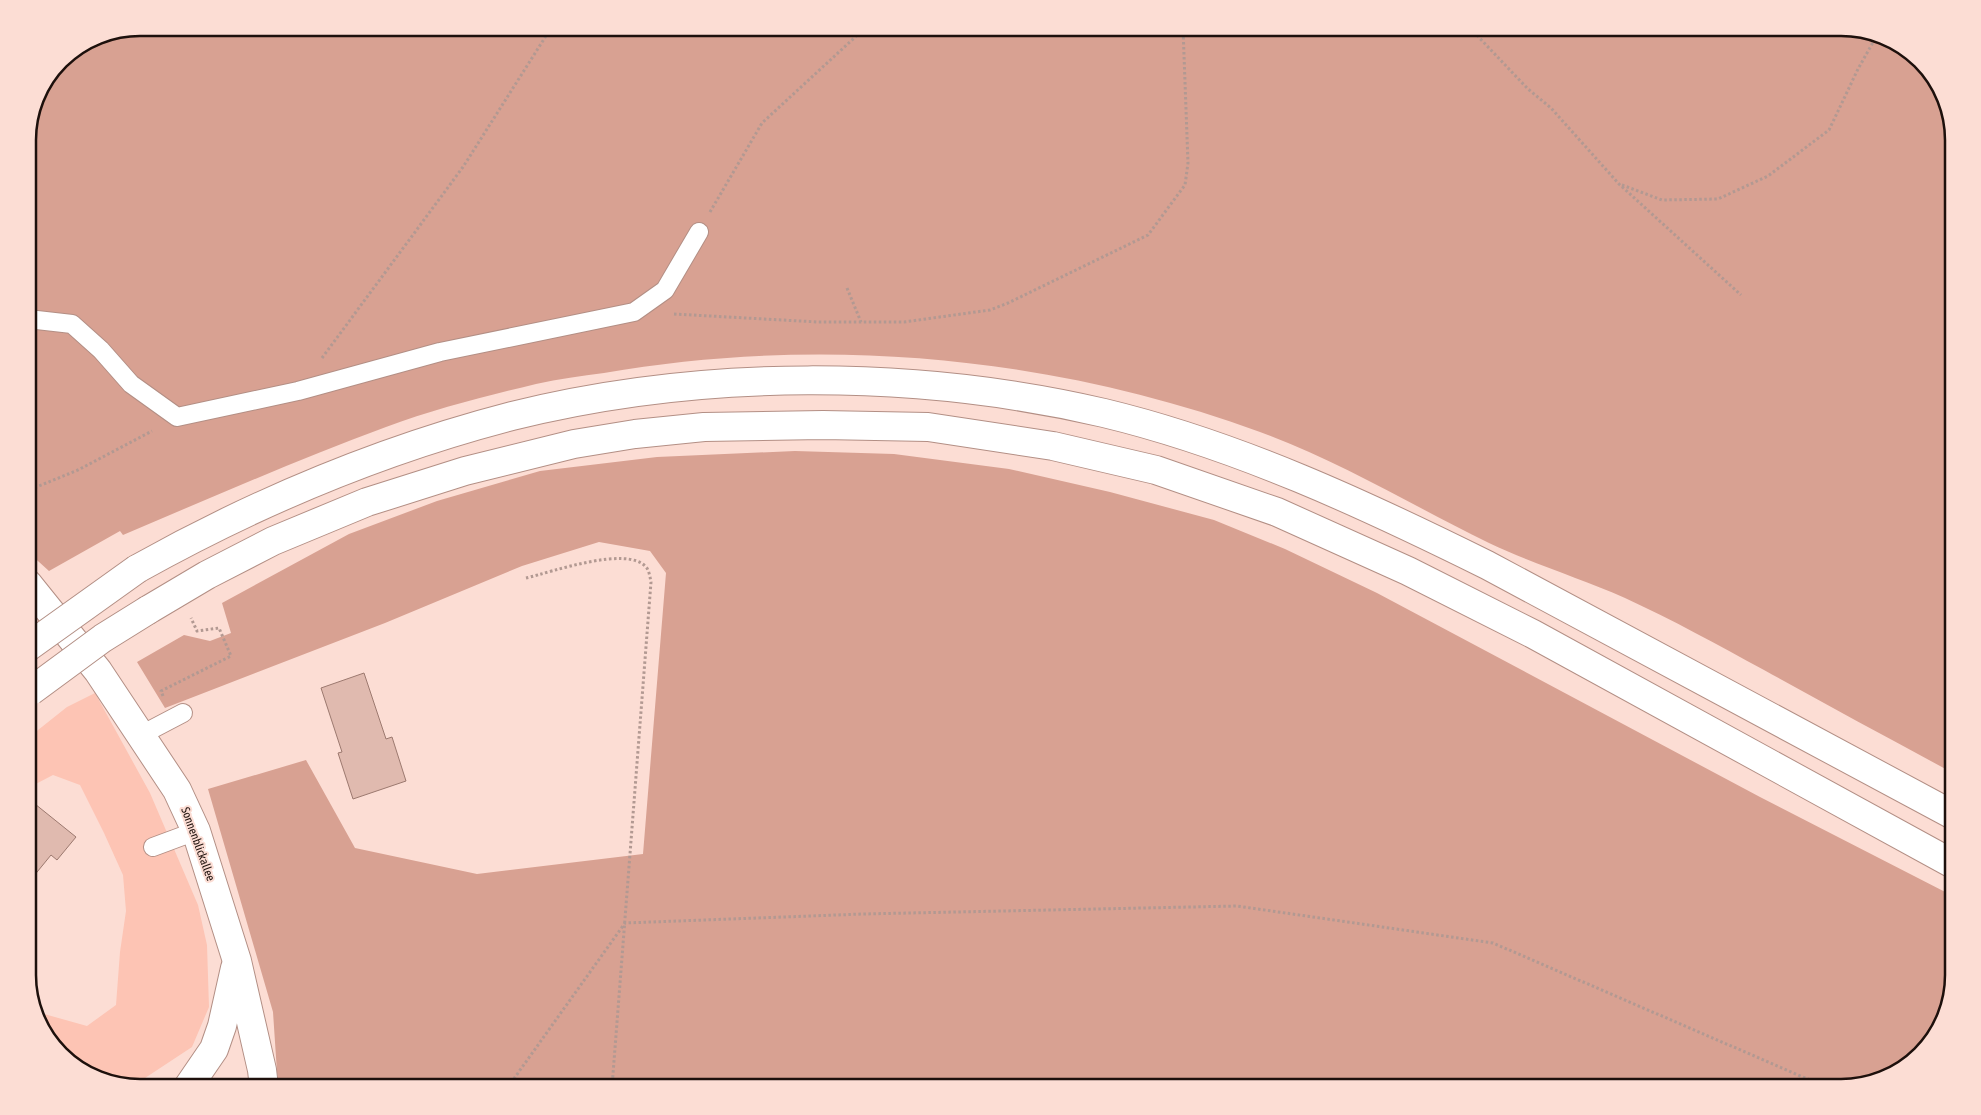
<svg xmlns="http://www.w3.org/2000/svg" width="1981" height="1115" viewBox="0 0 1981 1115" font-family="'Asap Condensed',sans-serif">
<rect width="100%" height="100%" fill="#fcddd4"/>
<path fill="#fdc4b4" d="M95 693 150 793 198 905 207 945 209 1007 192 1047 145 1078 117 1081 84 1072 43 1031 37 1012 87 1026 116 1005 120 952 126 911 123 875 104 833 80 785 53 775 28 788V738L67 707Z"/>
<g fill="#d8a192">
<path d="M141 28H1840L1897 43 1938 84 1953 133V773C1890 739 1827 705 1764 670 1718 645 1673 620 1625 598 1580 578 1533 564 1489 543 1413 506 1340 461 1260 432 1052 356 822 335 604 373 581 376 559 379 536 384 486 396 435 409 386 427 297 460 210 498 123 535L120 531 49 571 28 552V133L36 97 61 60 98 36Z"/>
<path d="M795 451 894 454 1009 469 1110 492 1214 520 1285 549 1377 593 1760 797 1953 896V975L1938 1031 1897 1072 1841 1087H278L273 1012 208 789 306 760 355 848 477 874 643 854 666 573 650 551 599 542 522 566 385 623 165 708 137 662 184 635 210 641 231 633 222 603 349 534 437 501 540 471 657 457Z"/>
</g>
<g fill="#e0baaf" stroke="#9c796f">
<path d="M364 673 386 739 392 737 406 781 353 799 338 753 342 752 321 688Z"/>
<path d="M35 804 76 837 57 860 51 855 33 877 28 872V813Z"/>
</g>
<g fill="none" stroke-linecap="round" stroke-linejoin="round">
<defs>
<g id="service">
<path d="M28 319 72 324 101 350 131 384 177 417 298 391 440 352 634 312 665 290 699 232"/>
<path d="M141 735 183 713"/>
<path d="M153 847 196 831"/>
</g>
<g id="secondary">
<path d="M137 569C255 503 381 450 512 416 701 369 914 369 1104 413 1237 445 1364 504 1487 565L1953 815"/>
<path d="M28 584 98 671 177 790 196 831 237 961 262 1070 264 1087"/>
<path d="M148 610 207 575 273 541 367 502 465 471 574 444 635 434 704 427 823 425 928 427 1053 446 1156 470 1277 512 1408 571 1533 634 1953 864"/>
<path d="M188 1087 214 1049 222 1026 235 968"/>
</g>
</defs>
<use href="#service" stroke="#b38f85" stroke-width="20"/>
<use href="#secondary" stroke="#b38f85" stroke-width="30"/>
<g stroke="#b29992" stroke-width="3" stroke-dasharray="2.5 2.5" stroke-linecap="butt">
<path d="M1470 28 1528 89 1551 108 1619 184 1741 295"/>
<path d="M1622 185 1662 200 1718 199 1768 176 1829 130 1858 69 1876 37"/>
<path d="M710 212 762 123 865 28"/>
<path d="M847 288 861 322"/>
<path d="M674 314 818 322H904L990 310 1008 303 1148 235 1185 185 1188 163 1183 28"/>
<path d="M322 358 463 167 551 28"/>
<path d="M28 501 34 488 78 470 152 431"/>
<path d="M28 531 31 548"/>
<path d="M526 578C552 572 627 545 646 567 649 570 650 577 651 582L612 1087"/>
<path d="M163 696 161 691 231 656 219 628 197 631 191 618"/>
<path d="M508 1087 625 923 863 914 1237 906 1493 943 1826 1087 1886 1075"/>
</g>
<use href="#service" stroke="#fff" stroke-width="18"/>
<use href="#secondary" stroke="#fff" stroke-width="28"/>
<defs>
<g id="secondary-bridge">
<path d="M28 647 137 569"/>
<path d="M31 691 103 638 148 610"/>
</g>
</defs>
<use href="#secondary-bridge" stroke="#b38f85" stroke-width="30" stroke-linecap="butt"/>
<use href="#secondary-bridge" stroke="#fff" stroke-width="28"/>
</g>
<g text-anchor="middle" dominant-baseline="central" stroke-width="4" stroke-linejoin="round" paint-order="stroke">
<g font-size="12" fill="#1d100c" stroke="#fcddd4">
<text transform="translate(198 844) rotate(70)">Sonnenblickallee</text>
</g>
</g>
<path d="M0 0H1981V1115H0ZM140 36H1841A104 104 0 0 1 1945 140V975A104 104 0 0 1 1841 1079H140A104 104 0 0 1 36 975V140A104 104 0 0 1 140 36Z" fill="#fcddd4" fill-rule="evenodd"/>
<path fill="none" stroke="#1d100c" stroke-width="2.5" d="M140 36H1841A104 104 0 0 1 1945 140V975A104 104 0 0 1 1841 1079H140A104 104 0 0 1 36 975V140A104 104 0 0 1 140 36Z"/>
</svg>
